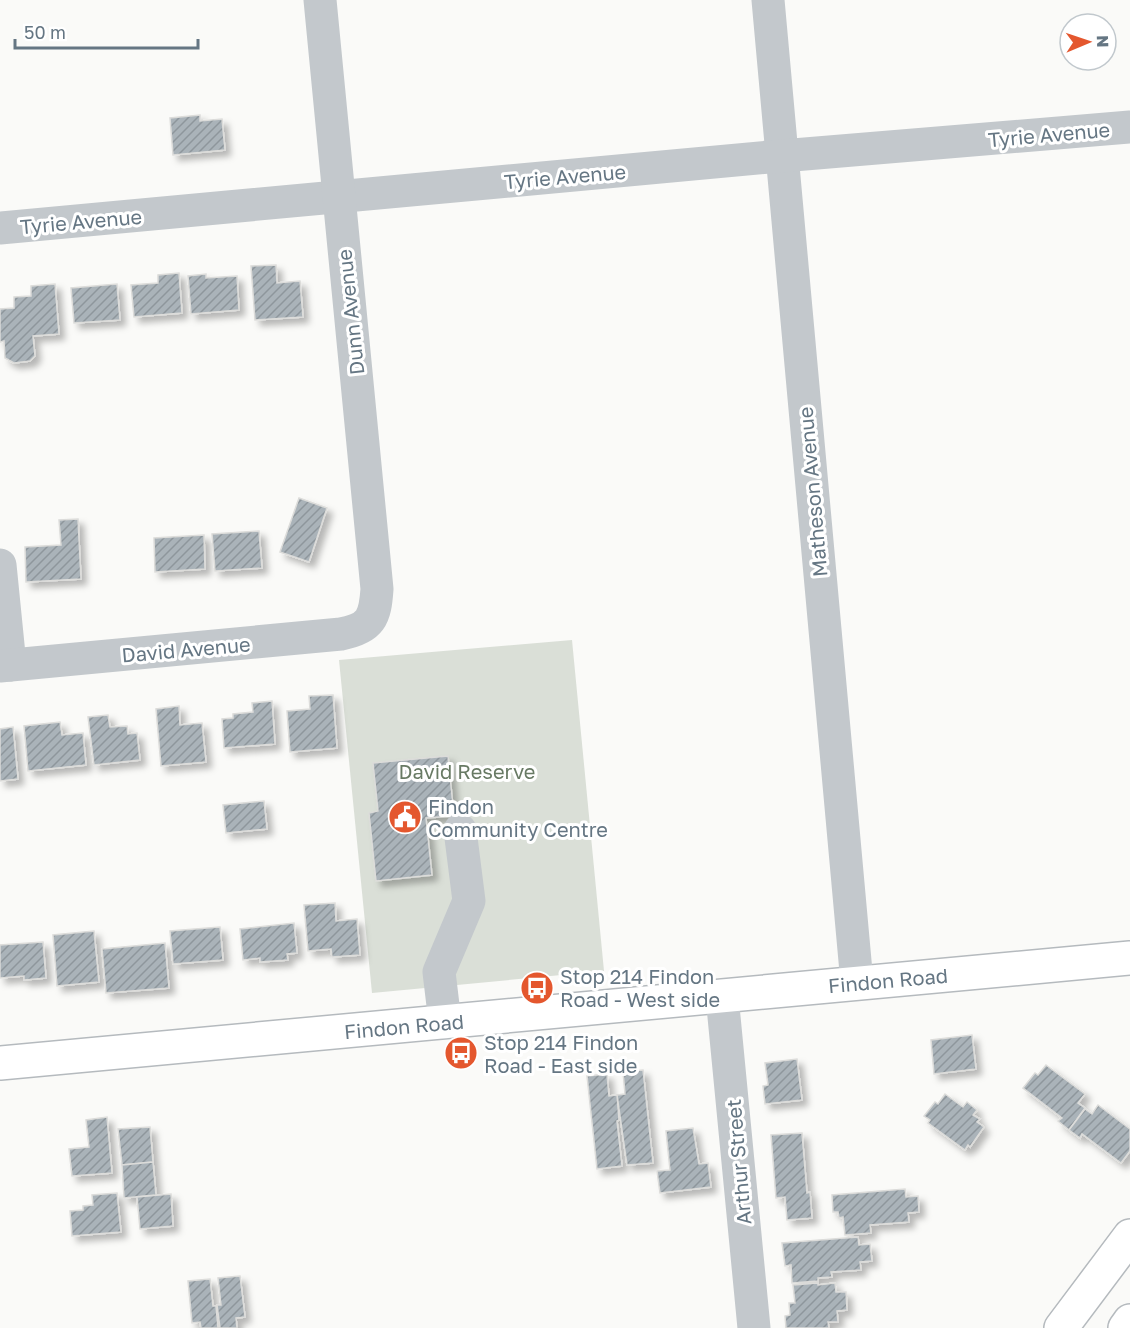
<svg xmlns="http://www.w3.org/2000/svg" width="1130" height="1328" viewBox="0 0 1130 1328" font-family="'Golos Text',sans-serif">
<defs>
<pattern id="building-hatch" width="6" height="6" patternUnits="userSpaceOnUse" patternTransform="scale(1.5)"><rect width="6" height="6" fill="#aab3b9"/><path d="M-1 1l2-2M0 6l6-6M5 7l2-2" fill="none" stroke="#8e969c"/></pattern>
<filter id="shadow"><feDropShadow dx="5.5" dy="5.5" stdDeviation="3" flood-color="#0004"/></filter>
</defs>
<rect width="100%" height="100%" fill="#fafaf8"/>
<path fill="#dadfd7" d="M572 640 604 971 372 993 339 660Z"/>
<g fill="url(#building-hatch)" stroke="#dcdcda" stroke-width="1.5" filter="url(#shadow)">
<path d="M200 115V121L222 119 225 150 173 155 170 118Z"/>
<path d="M276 265 277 283 300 281 303 317 255 320 251 266Z"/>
<path d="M179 273 182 313 134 317 131 285 158 283V275Z"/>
<path d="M206 274V278L237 276 239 310 191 314 188 276Z"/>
<path d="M55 284 59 334 33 336 35 356 30 361 14 363 5 358 4 341 0 342V309L14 308V297L31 296V286Z"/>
<path d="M117 284 120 320 74 323 71 288Z"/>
<path d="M299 498 327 508 309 562 280 552Z"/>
<path d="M78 519 81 579 26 582 25 547 61 545 59 520Z"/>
<path d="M259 531 262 568 215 571 212 534Z"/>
<path d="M204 535 205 569 155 572 154 538Z"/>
<path d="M333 695 337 748 290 752 287 711 310 709 309 696Z"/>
<path d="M272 701 275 744 224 748 222 719 233 718V714L253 712 252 703Z"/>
<path d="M179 706 180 725 202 723 206 762 161 766 156 709Z"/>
<path d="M108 715 110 727 127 726 128 734 137 733 140 760 94 765 88 717Z"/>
<path d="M60 722 62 735 83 733 86 765 28 771 24 726Z"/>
<path d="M13 727 18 779 0 781V729Z"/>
<path d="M448 756 454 816 426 818 432 875 376 881 369 813 378 811 373 763Z"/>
<path d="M264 801 267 829 226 833 223 805Z"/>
<path d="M335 903 336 921 357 919 360 955 332 957 331 949 308 951 304 905Z"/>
<path d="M294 923 297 953 287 954 288 960 260 962V958L243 960 240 929Z"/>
<path d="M220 927 223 960 173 964 170 931Z"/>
<path d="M94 931 99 982 57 986 53 935Z"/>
<path d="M43 942 46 978 24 980V976L0 978V945Z"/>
<path d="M165 943 169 988 106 993 102 949Z"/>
<path d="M972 1035 976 1069 934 1074 931 1040Z"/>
<path d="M797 1059 802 1100 765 1104 763 1086 768 1085 765 1063Z"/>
<path d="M1046 1065 1085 1094 1078 1103 1085 1108 1069 1130 1058 1121 1062 1118 1023 1088 1035 1073 1038 1075Z"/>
<path d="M643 1070 653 1163 627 1165 617 1095 625 1094 623 1072Z"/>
<path d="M607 1074 609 1096 617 1095 619 1120 617 1121 622 1166 597 1169 587 1076Z"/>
<path d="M945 1094 963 1107 967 1102 977 1110 973 1115 980 1119 977 1122 984 1127 970 1147 968 1145 965 1150 928 1123 930 1120 924 1116 935 1102 938 1104Z"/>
<path d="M1098 1105 1130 1129V1151L1121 1163 1082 1134 1080 1138 1069 1130 1085 1109 1092 1114Z"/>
<path d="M107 1117 112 1173 72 1176 69 1149 89 1147 86 1120Z"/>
<path d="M150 1127 153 1162 122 1165 118 1129Z"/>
<path d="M693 1128 699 1164 708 1163 711 1187 660 1193 657 1171 670 1170 666 1131Z"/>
<path d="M802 1133 807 1193 810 1192 812 1218 787 1220 785 1197 776 1198 771 1135Z"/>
<path d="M153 1162 156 1195 124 1198 122 1165Z"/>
<path d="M905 1189 906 1197 918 1196 919 1212 908 1213 909 1222 870 1225 871 1233 845 1235 843 1217 839 1218 838 1212H833L832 1195Z"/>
<path d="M117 1193 121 1232 72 1236 70 1211 83 1210V1206L93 1205 92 1195Z"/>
<path d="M171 1194 173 1226 140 1229 137 1197Z"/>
<path d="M858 1237 859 1245 870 1244 872 1261 860 1262 861 1270 831 1272 832 1277 818 1278V1281L792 1283 791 1265 785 1266 782 1243Z"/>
<path d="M240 1276 245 1317 236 1318 237 1328H220L217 1305H221L218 1278Z"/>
<path d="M210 1279 213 1306H216L218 1328H201L200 1322 192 1323 188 1281Z"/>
<path d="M818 1283V1285L835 1283 836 1292H846L847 1310 837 1311 838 1322H828L829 1328H786L785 1316 790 1315 789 1303H795L793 1285Z"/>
</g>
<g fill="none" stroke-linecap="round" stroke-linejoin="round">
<defs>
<g id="major">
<path d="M0 1063 1130 958"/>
<path d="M1061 1328 1130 1236"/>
<path d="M1125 1328 1130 1321"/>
</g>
</defs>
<use href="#major" stroke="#b5babe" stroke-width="36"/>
<g stroke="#c3c8cc" stroke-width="33">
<path d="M768 0 857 983"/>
<path d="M0 228 769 157 1130 127"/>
<path d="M0 565 10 665"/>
<path d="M0 666 341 634C371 628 375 618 377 589L320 0"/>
<path d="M722 996 754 1328"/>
<path d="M445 1022 439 972 469 901 460 830"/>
</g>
<use href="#major" stroke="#fff" stroke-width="33"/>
</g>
<defs>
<symbol id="civic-disc" viewBox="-11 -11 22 22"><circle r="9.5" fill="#e4572e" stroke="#fff"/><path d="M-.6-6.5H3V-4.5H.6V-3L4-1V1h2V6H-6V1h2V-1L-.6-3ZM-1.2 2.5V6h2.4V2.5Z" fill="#fff"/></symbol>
<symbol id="bus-disc" viewBox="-11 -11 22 22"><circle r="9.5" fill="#e4572e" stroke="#fff"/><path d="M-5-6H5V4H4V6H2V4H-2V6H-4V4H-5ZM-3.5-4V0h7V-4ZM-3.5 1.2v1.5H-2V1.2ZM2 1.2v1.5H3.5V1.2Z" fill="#fff"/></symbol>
</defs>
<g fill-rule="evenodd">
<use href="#civic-disc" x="386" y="798" width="38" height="38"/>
<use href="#bus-disc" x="518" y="969" width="38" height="38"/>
<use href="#bus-disc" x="442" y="1034" width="38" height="38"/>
</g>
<g text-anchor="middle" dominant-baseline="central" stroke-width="6" stroke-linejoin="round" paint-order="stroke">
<g font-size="20" fill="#657683" stroke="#fff">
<text transform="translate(1049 134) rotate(-5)">Tyrie Avenue</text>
<text transform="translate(565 176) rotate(-5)">Tyrie Avenue</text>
<text transform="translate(81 221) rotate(-5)">Tyrie Avenue</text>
<text transform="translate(350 312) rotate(-96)">Dunn Avenue</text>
<text transform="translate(812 492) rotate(-95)">Matheson Avenue</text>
<text transform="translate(186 649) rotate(-5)">David Avenue</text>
<text transform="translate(888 980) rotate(-5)">Findon Road</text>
<text transform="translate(404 1026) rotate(-5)">Findon Road</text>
<text transform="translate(738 1162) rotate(-95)">Arthur Street</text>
</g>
<g font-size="20" fill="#687a64" stroke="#fff">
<text x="467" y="771">David Reserve</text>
</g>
<g font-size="20" fill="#657683" stroke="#fff" text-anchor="start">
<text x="428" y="806">Findon<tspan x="428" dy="23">Community Centre</tspan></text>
<text x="560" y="976">Stop 214 Findon<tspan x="560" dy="23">Road - West side</tspan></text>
<text x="484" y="1042">Stop 214 Findon<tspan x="484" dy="23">Road - East side</tspan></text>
</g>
</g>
<g transform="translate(1088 42) rotate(88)"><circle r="28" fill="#ffffff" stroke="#c1c8cd" stroke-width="1.5"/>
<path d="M0-4.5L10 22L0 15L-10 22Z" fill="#e4572e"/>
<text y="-9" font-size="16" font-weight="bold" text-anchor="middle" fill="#657683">N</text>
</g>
<path d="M15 39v9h183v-9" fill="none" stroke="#657683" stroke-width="3"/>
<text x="24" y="39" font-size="18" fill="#657683" stroke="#ffffff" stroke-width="4.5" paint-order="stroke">50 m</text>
</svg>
